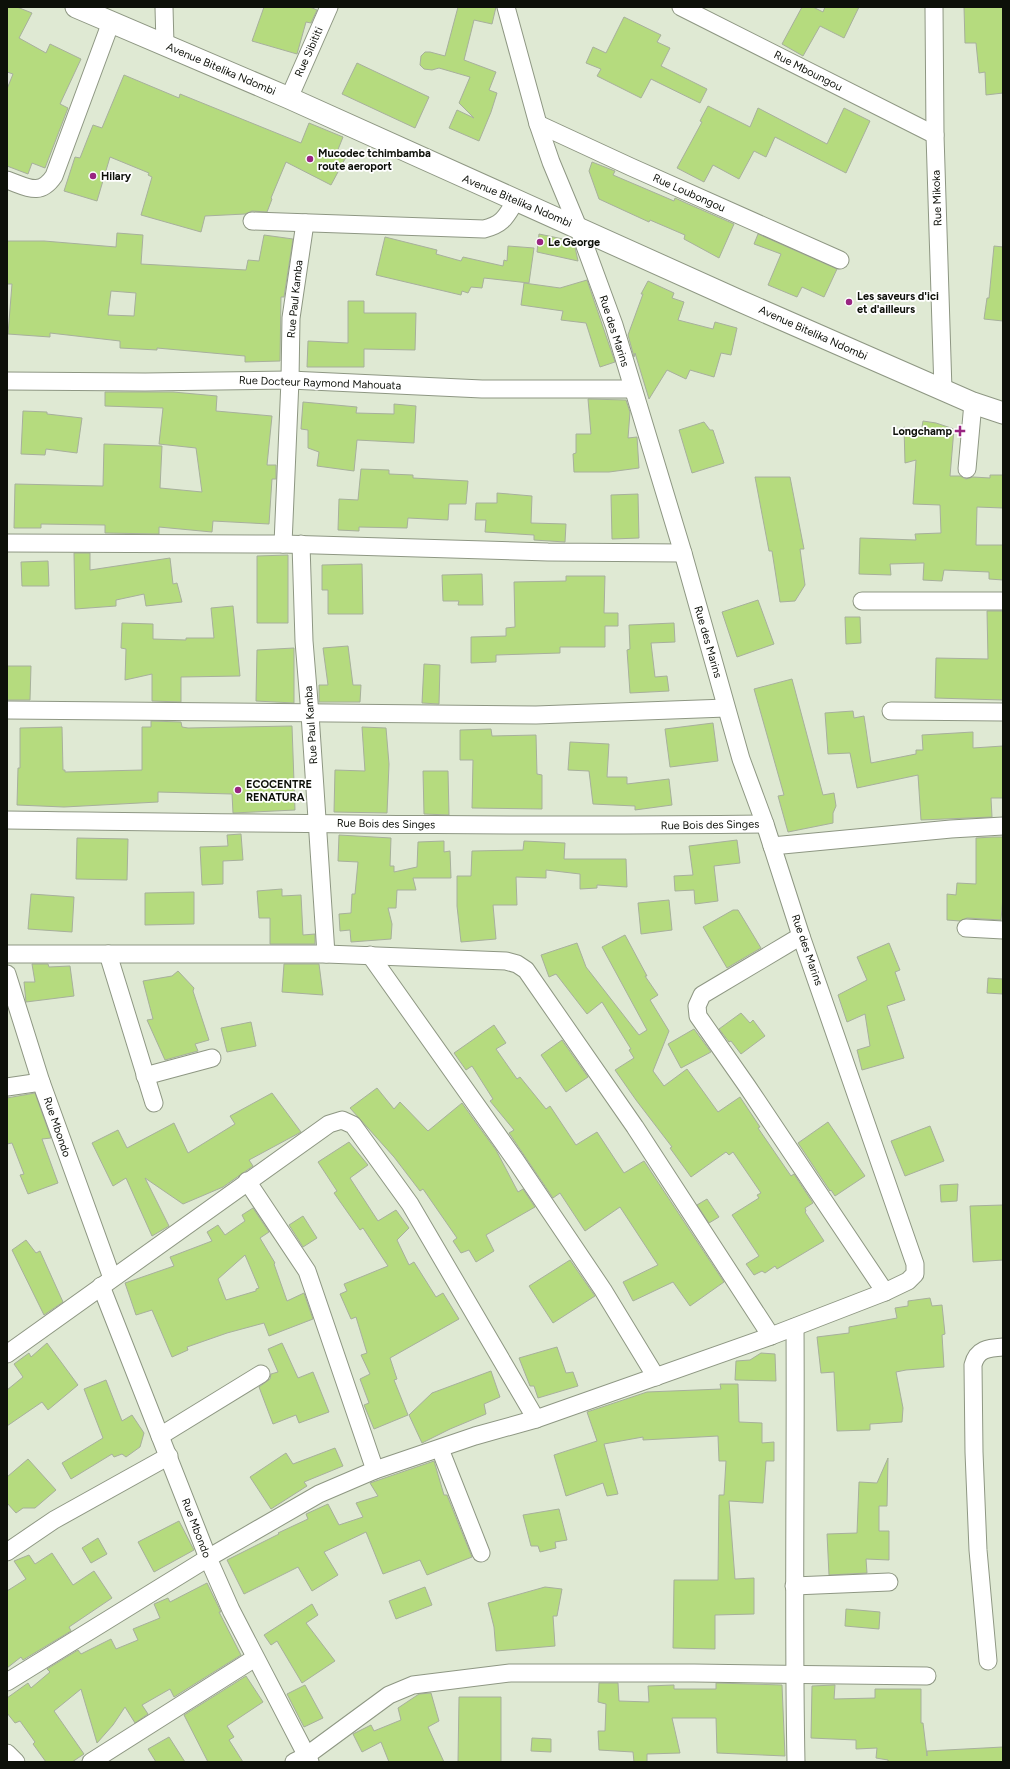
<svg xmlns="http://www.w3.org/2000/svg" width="1010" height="1769" viewBox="0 0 1010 1769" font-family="Figtree,sans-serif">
<rect width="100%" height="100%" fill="#dfe9d3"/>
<g fill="#b5db7e" stroke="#a7b09c" fill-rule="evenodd">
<path d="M7 7H17L32 13 19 38 46 53 50 44 81 59 60 104 68 108 45 168 32 163 28 174 7 166V89L13 74 7 72Z"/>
<path d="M264 7H310L317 10 311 23 306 22 297 54 252 41Z"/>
<path d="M458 7H496L492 24 474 20 464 60 496 72 489 90 497 93 491 112 479 141 449 128 457 110 474 118 459 103 470 77 439 68 432 70 424 69 420 65 421 56 425 52H430L445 56Z"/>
<path d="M802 7H813L823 12 825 7H859L844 38 820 26 803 56 782 44Z"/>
<path d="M964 7H1003V93L986 95 985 72 979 73 976 43H965Z"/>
<path d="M624 17 661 35 657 42 670 48 661 66 707 89 700 103 651 79 641 98 597 76 601 69 586 63 593 47 606 53Z"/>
<path d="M357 63 429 97 415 128 342 94Z"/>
<path d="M124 75 179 98 180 94 301 143 309 123 343 137 337 152 346 157 331 185 286 162 271 198 272 199 267 212 252 211 245 214 205 216 201 232 141 215 152 177 148 175 149 173 110 157 97 201 64 191 75 157 80 158 93 125 102 128Z"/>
<path d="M708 106 750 127 758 108 827 144 844 108 870 121 846 173 775 137 766 157 754 151 739 179 713 165 704 182 677 168 702 122 700 121Z"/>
<path d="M592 162 615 171 613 175 674 201 675 198 686 203 734 224 719 258 684 239 685 235 650 220 649 222 599 199 589 171Z"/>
<path d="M117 233 143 235 141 264 246 270 248 260 259 261 264 235 293 239 284 297H281L280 361 245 362V356L157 348V350L120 348V341L50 333V337L8 334 12 284H7V241H44L116 247ZM111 291 136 293 134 316 108 315Z"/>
<path d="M539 234 563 239 575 247 578 261 537 252Z"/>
<path d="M758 234 837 269 824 297 802 287 797 297 768 285 781 254 754 244Z"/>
<path d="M385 237 437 250 436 254 461 261 463 257 503 266 504 260 507 261 508 246 534 248 529 283 484 278 482 288 471 287 468 293 462 291 461 295 376 275Z"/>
<path d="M994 246 1003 247V321L984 319 987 298H989Z"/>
<path d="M587 280 615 362 600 367 586 323 561 320 563 311 521 305 524 283 560 288Z"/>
<path d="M648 281 674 293 672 298 684 302 678 320 713 329 715 322 737 328 731 355 721 353 714 377 690 370 686 379 667 370 649 399 635 353 634 357 628 335 643 294H641Z"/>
<path d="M348 301H364V313H416L415 350 364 349V367H307L308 341 348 343Z"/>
<path d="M105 392H173L217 396 216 411 272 416 267 465H276V479H272L269 524 213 521 212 532 159 527V534L105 533V525L41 524V528H14L15 484 103 486 104 444 162 446 160 488 202 492 196 448 159 444 163 408 105 406Z"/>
<path d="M588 399 626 400 630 412 628 438 637 437 639 468 609 472H574L573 454 576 453V434H591Z"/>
<path d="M303 402 357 407 356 413 394 414V404L416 406 414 443 357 440 354 471 317 466 319 452 308 448V430L301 429Z"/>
<path d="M23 411 47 412V414L82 418 77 453 46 449 45 455 21 454Z"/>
<path d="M923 421 936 423 954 429 950 476H960L966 479 973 477 990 478V475H1003V508L977 507 976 545H1003V580L989 579V572L944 570 942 581 923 580 924 563 890 564 891 575 859 574 860 538 916 540 915 534 941 533 940 505 913 504 916 460 905 463 904 427 921 433Z"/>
<path d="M704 422 710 430H713L724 463 692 473 679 430Z"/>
<path d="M361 469 389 470V474L413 475V478L468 481 466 504H449L448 520 408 518 407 528 359 527V531L338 530 339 499 358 500Z"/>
<path d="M755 477H790L804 549H800L805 585 795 601 780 602 772 551H769Z"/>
<path d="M497 493 532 496 531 523 566 524 565 542 534 540V535L485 532 486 520H475L476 503H497Z"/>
<path d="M638 494 639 538 612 539 611 495Z"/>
<path d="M74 553H90V570L170 558 173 584 177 583 182 602 146 606 144 594 116 600V606L75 609Z"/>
<path d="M288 555V623H257V556Z"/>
<path d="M48 561 49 586H22L21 562Z"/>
<path d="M362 564 363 614H328V590H322V565Z"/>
<path d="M482 574 483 605H458L459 601H443L442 575Z"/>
<path d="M566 576H605L604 613H618V626H605V647H560V653L496 655V662L471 663V637L506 636V628L515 627 514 582 566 581Z"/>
<path d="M758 600 774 644 737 657 722 612Z"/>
<path d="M233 606 240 676 181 677V702L152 701V674L125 680 126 649 121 648 122 623 153 624V639L186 640V638H214L211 608Z"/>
<path d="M987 611H1003V700L935 698 936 658 988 659Z"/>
<path d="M845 617H860L861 643 846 644Z"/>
<path d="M674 623 675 642 651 643 655 677 667 676 669 691 630 693 627 650 630 649 629 625Z"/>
<path d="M348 646 353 685H361L360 702H319V685H328L323 648Z"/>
<path d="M294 648V703L256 701 257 650Z"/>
<path d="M424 664 440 665 439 704 422 703Z"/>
<path d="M7 666H31L30 700H7Z"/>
<path d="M792 679 823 795 834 793 836 806 833 813V823L788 832 778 796 784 795 754 689Z"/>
<path d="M853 711 854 718 864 716 871 763 916 754V750H923L922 735 973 732V748L1003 746V798H991L992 817 921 820 918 775 857 788 850 753 828 754 825 713Z"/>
<path d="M151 721 181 722 182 727 188 728 292 726 295 810 233 813 232 794 158 792V802L64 807 17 805 18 768H20V728L62 727 63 770H65V772L142 770V727H151Z"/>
<path d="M713 723 718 761 670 767 665 729Z"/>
<path d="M362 727 386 728 389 764 387 813 334 812 335 770 365 771Z"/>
<path d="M491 729 492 736 536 735 537 774 542 775V809L472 808 473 760H460V730Z"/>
<path d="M570 742 609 744 607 777H627V784L669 779 672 805 635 810V806L593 804 589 771 568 770Z"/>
<path d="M423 771H448L449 815 424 814Z"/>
<path d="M241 834 243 860 223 861V884L202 885 200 847 228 846 227 835Z"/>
<path d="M339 835 391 838 390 866H394V872L417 867 418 842 444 841V852L450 851 451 878H413L416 890H397L396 908H388L392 924 391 939 351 942 350 930 340 931 339 914 351 913 352 894H355L358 862 338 861Z"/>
<path d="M993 837H1003V896L1001 920 967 918 960 921 947 920V894L956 895 957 883 976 884V838Z"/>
<path d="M77 838 128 839 127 880 76 879Z"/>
<path d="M737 840 740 863 714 866 718 901 695 904 694 890 675 891 674 876 693 875 689 846Z"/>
<path d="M524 841 565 843 564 859H626L627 887 597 885V888L580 889V874L546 870V878L516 877 517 905H493L496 939 461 942 457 906V876H471L472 851 523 850Z"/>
<path d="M282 889V896L301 895 303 935 315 934V944H270V918H259L257 891Z"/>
<path d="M194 892V924L145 925V893Z"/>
<path d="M31 894 74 897 72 932 28 929Z"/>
<path d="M669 900 672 930 641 934 638 903Z"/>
<path d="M733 910H738L761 948 727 968 703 927Z"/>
<path d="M625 935 647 976H645L658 995 650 1000 669 1031 653 1071 664 1086 687 1069 718 1112 740 1097 760 1127 758 1128 791 1176 794 1174 813 1203 805 1208 806 1211 805 1212 824 1241 777 1269 775 1266 765 1273 762 1271 754 1275 746 1264 759 1256 732 1215 759 1198 757 1195 761 1193 733 1152 729 1155 726 1152 691 1177 670 1148 672 1147 636 1100 615 1070 634 1058 629 1050 631 1049 602 1002 587 1014 556 974 549 977 541 955 577 943 586 967 639 1035 647 1030 602 947Z"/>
<path d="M889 943 900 970 895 972 905 1000 887 1006 904 1058 862 1070 857 1050 870 1046 865 1014 847 1022 838 995 867 980 857 957Z"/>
<path d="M32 964H48L49 967 70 966 74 996 26 1002 24 982H35Z"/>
<path d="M284 964H319L323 995 282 992Z"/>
<path d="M178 971 194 988 193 991 209 1040 195 1044 198 1051 165 1060 147 1020 153 1019 143 981 172 976Z"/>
<path d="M988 978 1003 979V994L987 993Z"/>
<path d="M741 1013 750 1023 753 1020 765 1036 741 1054 731 1041 729 1042 719 1029Z"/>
<path d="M251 1022 256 1046 227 1052 221 1028Z"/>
<path d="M494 1025 506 1043 496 1049 517 1079 520 1077 546 1109 550 1106 576 1145 597 1132 624 1173 644 1161 724 1282 690 1306 673 1282 633 1301 623 1282 658 1265 620 1207 585 1231 560 1193 553 1198 509 1133 514 1130 490 1101 493 1099 472 1066 466 1070 454 1053Z"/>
<path d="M694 1029 711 1052 681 1068 668 1044Z"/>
<path d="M562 1040 588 1077 566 1092 541 1055Z"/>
<path d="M377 1088 394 1109 400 1102 428 1131 462 1103 477 1124 496 1150 518 1192 523 1189 535 1207 486 1235 494 1251 476 1262 469 1250 461 1253 453 1241 457 1238 423 1189 420 1191 394 1157 350 1108Z"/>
<path d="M35 1093 51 1138 42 1139 58 1183 28 1194 20 1175 24 1174 12 1143 7 1144V1098Z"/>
<path d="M272 1093 301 1132 249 1160 253 1166 223 1187 183 1204 145 1178 169 1226 152 1236 126 1178 113 1186 92 1143 118 1130 127 1148 174 1123 188 1153 235 1124 230 1116Z"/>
<path d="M828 1122 865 1176 835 1196 831 1190 830 1191 798 1143Z"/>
<path d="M930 1126 944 1161 905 1176 891 1141Z"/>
<path d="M349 1142 368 1165 350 1178 378 1221 396 1210 409 1228 397 1240 409 1265 414 1262 436 1297 443 1293 459 1319 390 1358 397 1379 394 1380 408 1415 374 1429 364 1405 369 1403 360 1379 370 1374 361 1355 367 1353 356 1317 351 1319 340 1294 347 1291 344 1284 388 1266 363 1228 360 1230 334 1193 337 1191 318 1162Z"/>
<path d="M958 1184 957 1201 941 1202 940 1185Z"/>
<path d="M707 1199 719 1217 709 1223 697 1205Z"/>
<path d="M1003 1205V1260L973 1262 970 1206Z"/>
<path d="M253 1208 269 1232 260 1238 275 1263 274 1264 287 1301 304 1293 313 1319 269 1336 264 1323 227 1333 187 1347 188 1350 172 1357 152 1310 136 1315 125 1283 174 1266 170 1257 212 1241 207 1232 218 1225 225 1235 245 1221 242 1215ZM245 1255 259 1288 256 1289V1291L226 1300 218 1279Z"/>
<path d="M303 1216 317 1238 303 1247 289 1225Z"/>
<path d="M26 1240 36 1253 40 1251 63 1302 44 1315 12 1250Z"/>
<path d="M570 1260 595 1296 553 1323 529 1286Z"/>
<path d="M930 1298 932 1306 942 1305 945 1334 942 1335 944 1367 906 1370 896 1372 903 1408 902 1422 870 1424V1430L837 1431 834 1372 821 1373 817 1337 849 1333V1327L897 1318 895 1308 908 1306V1301Z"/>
<path d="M47 1343 78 1385 48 1410 42 1402 7 1426V1390L23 1377 14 1364 29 1353 31 1357Z"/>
<path d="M282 1343 298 1378 313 1372 329 1412 299 1423 296 1415 273 1424 259 1387 270 1379 271 1374 278 1372 268 1349Z"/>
<path d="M557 1347 566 1373 573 1372 578 1386 538 1398 534 1386H530L519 1358Z"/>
<path d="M761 1353 775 1354 776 1381 735 1380 736 1361 750 1360Z"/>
<path d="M491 1371 500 1397 484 1404 486 1414 450 1429 422 1443 409 1415 432 1393Z"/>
<path d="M106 1380 122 1421 132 1415 144 1433 140 1447 126 1457 122 1454 114 1457 112 1454 71 1479 62 1463 103 1438 84 1389Z"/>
<path d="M720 1384H738L739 1422 762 1423V1443L774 1442V1461H766L763 1503 729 1501 735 1579 754 1578V1614L715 1615V1649L673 1648 674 1580H718L719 1495H724L726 1461H719L718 1436 643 1440V1437L604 1444 618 1494 607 1496 603 1483 566 1496 554 1455 597 1441 587 1412 647 1392 721 1389Z"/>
<path d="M335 1448 343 1466 304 1482 307 1486 271 1509 250 1477 286 1453 293 1464Z"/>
<path d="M888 1458 887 1506H879V1531H889V1560L866 1559 867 1573 829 1575 827 1534 857 1533 859 1482 877 1483Z"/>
<path d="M28 1459 56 1490 35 1508H23L16 1513 7 1503V1477Z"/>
<path d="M434 1461 444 1495H447L472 1557 427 1575 420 1560 383 1574 366 1532 324 1552 338 1575 312 1591 298 1567 244 1594 227 1560 279 1534 278 1533 308 1519 306 1514 328 1504 339 1525 363 1517 356 1503 378 1496 370 1483Z"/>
<path d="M559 1509 567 1540 555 1542 556 1548 540 1552 538 1546H531L523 1515Z"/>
<path d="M179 1521 194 1550 154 1572 138 1542Z"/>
<path d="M98 1538 107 1554 91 1563 82 1548Z"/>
<path d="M52 1553 73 1585 94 1571 112 1598 69 1627 71 1631 23 1660 21 1657 7 1668V1591L26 1579 14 1561 29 1555 35 1564Z"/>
<path d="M207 1583 221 1612H219L241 1655 174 1697 170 1689 142 1705 148 1714 135 1723 125 1707 113 1725 97 1743 81 1689 54 1711 84 1754 72 1762H46L33 1744 35 1742 20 1721 15 1723 7 1713V1698L28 1683 31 1688 50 1672 47 1669 78 1650 81 1654 111 1639 116 1649 138 1640 133 1629 160 1618 154 1604 168 1598 170 1602Z"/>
<path d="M425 1587 432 1605 396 1619 389 1601Z"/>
<path d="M545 1587 562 1589 557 1616H553L555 1646 496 1651 494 1627 488 1603Z"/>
<path d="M312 1604 318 1615 306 1623 335 1661 302 1683 277 1641 271 1645 264 1635Z"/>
<path d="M846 1609 880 1612 879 1629 845 1626Z"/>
<path d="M246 1676 263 1702 227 1726 234 1737 229 1740 243 1762H208L184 1715Z"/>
<path d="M599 1683H618L619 1701 649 1702 648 1686 674 1685V1689H716V1683L782 1685 785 1756 717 1753 716 1718H672L680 1753 647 1754V1762H634L633 1752 599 1750 598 1731H605L606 1704 598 1702Z"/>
<path d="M305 1685 323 1718 304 1727 287 1694Z"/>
<path d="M835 1685 834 1699 875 1698V1689H921V1723H923L927 1756V1751L1003 1747V1762H888V1760L876 1758 877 1748 856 1749V1740L811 1738 812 1686Z"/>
<path d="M431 1693 439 1721 428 1727 444 1762H389L381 1742 362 1752 353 1734 371 1725 374 1731 401 1720 398 1708 419 1694Z"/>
<path d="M459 1697H501V1762H458Z"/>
<path d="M169 1737 185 1762H156L148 1749Z"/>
<path d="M532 1738 551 1739V1752L531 1751Z"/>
</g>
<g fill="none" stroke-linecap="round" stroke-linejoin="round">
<defs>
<g id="minor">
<path d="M164 7 165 45"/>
<path d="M681 7 935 135"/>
<path d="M934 7 935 135 943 390"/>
<path d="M289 98 329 7"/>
<path d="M538 124 631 167 840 260"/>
<path d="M7 180C27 187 40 197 54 176L111 22"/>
<path d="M252 221 484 229C504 224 506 216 516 200"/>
<path d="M7 381 145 382 290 380 482 389H633"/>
<path d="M967 469 973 403"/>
<path d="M7 543 283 544 548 552 683 553"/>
<path d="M283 544 290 380 291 318 305 223"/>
<path d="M301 544 304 641 310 714 326 954"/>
<path d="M862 601H1003"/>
<path d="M7 710 536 715 726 708"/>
<path d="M891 711 1003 712"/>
<path d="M7 820C260 823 513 827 765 824"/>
<path d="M772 846 951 829 1003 826"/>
<path d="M966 928 1003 930"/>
<path d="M801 936 702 995 697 1006 698 1016 747 1086 885 1292"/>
<path d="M7 954H326L506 961 517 964 526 970 635 1127 771 1336"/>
<path d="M108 954 154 1103"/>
<path d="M370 955 516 1161 603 1290 656 1377"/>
<path d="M7 974 41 1082 112 1278"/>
<path d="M145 1076 212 1058"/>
<path d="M7 1087 41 1082"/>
<path d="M247 1181 307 1271 375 1470"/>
<path d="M101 1286 208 1558 231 1610 310 1762"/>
<path d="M795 1327C796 1472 793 1617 796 1762"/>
<path d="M7 1354 329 1124 342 1120 353 1125 410 1204 536 1419"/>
<path d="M160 1436 261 1374"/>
<path d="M440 1449 481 1553"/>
<path d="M7 1552 54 1520 169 1456"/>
<path d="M794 1586 889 1582"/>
<path d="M988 1661 978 1550 974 1452 973 1365C977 1349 988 1348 1003 1347"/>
<path d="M7 1682 208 1558 319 1494 375 1470 475 1436 536 1419 771 1336 885 1292 908 1281 915 1274V1264L801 936 765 824 741 759 683 553 614 325 578 227 551 162 538 124 506 7"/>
<path d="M7 1753 16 1762"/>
<path d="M91 1762 255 1658"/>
<path d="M294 1762 306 1756 389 1695 413 1685 510 1673H694L927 1676"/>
</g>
<path id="tertiary" d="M76 7 289 98 740 301 973 403 1003 413"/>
</defs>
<use href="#minor" stroke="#8e9783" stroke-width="19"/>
<use href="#tertiary" stroke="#8e9783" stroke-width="23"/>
<use href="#minor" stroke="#fff" stroke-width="17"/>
<use href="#tertiary" stroke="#fff" stroke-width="21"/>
</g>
<g fill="#992582" stroke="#fff" stroke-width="1.5">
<circle cx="310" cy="159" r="4"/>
<circle cx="93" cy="176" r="4"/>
<circle cx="540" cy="242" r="4"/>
<circle cx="849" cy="302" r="4"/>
<path d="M958 425h4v4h4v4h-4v4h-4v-4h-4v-4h4z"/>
<circle cx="238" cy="790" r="4"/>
</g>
<g text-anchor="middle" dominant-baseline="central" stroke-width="3.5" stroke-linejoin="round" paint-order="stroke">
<g font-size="11" fill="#0d1009" stroke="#fff">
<text transform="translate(309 52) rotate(-66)">Rue Sibititi</text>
<text transform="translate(221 69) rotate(23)">Avenue Bitelika Ndombi</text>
<text transform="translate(808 71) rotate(27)">Rue Mboungou</text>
<text transform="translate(689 193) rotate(24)">Rue Loubongou</text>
<text transform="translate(937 198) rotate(-92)">Rue Mikoka</text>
<text transform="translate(517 201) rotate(23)">Avenue Bitelika Ndombi</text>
<text transform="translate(295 299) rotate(-84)">Rue Paul Kamba</text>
<text transform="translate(614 331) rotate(72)">Rue des Marins</text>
<text transform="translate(813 333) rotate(24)">Avenue Bitelika Ndombi</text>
<text transform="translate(320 383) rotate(2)">Rue Docteur Raymond Mahouata</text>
<text transform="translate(708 642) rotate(74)">Rue des Marins</text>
<text transform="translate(311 725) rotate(-94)">Rue Paul Kamba</text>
<text transform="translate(386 824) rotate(1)">Rue Bois des Singes</text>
<text transform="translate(710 825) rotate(-1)">Rue Bois des Singes</text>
<text transform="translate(807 950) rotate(71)">Rue des Marins</text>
<text transform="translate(57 1127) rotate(71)">Rue Mbondo</text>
<text transform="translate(196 1528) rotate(69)">Rue Mbondo</text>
</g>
<g font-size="11" font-weight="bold" fill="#0d1009" stroke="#fff" text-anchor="start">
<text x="318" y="153">Mucodec tchimbamba<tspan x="318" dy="13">route aeroport</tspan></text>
<text x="101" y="176">Hilary</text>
<text x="548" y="242">Le George</text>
<text x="857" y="296">Les saveurs d'ici<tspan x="857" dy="13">et d'ailleurs</tspan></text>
<text x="952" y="431" text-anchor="end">Longchamp</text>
<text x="246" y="784">ECOCENTRE<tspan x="246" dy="13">RENATURA</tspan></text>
</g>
</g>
<rect width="1010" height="1769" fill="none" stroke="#0d1009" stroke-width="16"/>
</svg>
